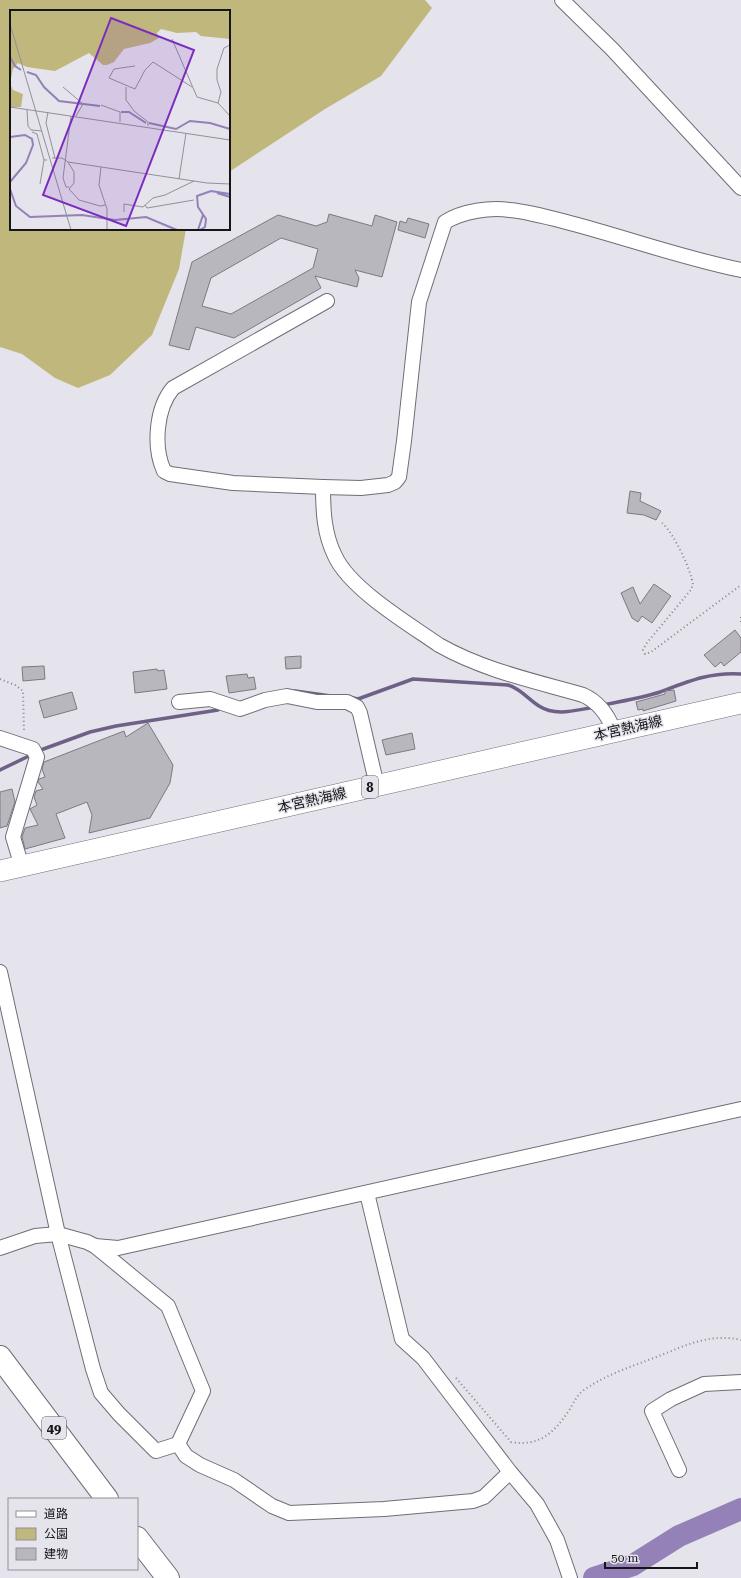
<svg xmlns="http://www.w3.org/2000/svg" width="741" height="1578" viewBox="0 0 741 1578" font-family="'Roboto Serif','Noto Sans JP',serif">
<rect width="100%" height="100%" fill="#e5e3eb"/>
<path fill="#c0b77c" d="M0 0H425L432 8 381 76 325 109 229 172V11H11V229H186L179 269 152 335 110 375 78 388 55 378 22 354 0 347Z"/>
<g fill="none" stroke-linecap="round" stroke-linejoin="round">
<g stroke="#6e6187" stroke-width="3.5">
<path d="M295 691 331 696"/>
<path d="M353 698 358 699 413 679 508 685C521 689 528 699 539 706 556 717 576 710 595 707"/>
<path d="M603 705C622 701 642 698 660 692 689 681 710 672 741 674"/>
<path d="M38 751 90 732 116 726 218 710"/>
<path d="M0 770 33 754"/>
</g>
<path stroke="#9381b7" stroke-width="22" d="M594 1578 633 1565 679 1536 741 1509"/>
</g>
<g fill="#b9b7be" stroke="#7c7a81" fill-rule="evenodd">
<path d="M329 214 372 226 375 215 397 222 382 277 355 270 359 278 357 287 315 276 321 288 234 338 196 327 189 350 169 345 192 262 278 215 316 226 327 222ZM281 238 318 249 313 268 231 314 202 306 211 278Z"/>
<path d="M408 218 429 224 425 238 398 230 400 221 406 223Z"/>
<path d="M630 491 641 493 640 501 661 511 656 520 644 515 627 513Z"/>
<path d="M654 584 671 596 652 623 642 616 638 622 632 618 621 593 633 587 640 604Z"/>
<path d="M735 630 741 638V652L724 666 721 662 715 667 704 655Z"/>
<path d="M301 656V668L286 669 285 657Z"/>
<path d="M44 666 45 679 23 681 22 667Z"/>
<path d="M157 669 158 671 164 670 167 689 135 693 133 672Z"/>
<path d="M247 674 248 678 254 677 256 689 229 693 226 676Z"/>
<path d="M674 690 676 701 643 711V709L638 710 636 702 665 694V691Z"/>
<path d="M72 692 77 709 44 718 39 701Z"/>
<path d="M148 723 173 765 170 783 150 818 89 833 92 815 87 802 56 814 65 838 25 849 22 837 25 828 38 825 30 809 37 805 34 797 36 791 43 789 38 782 39 779 45 777 42 769 44 762 124 731 126 737Z"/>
<path d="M412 733 415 749 386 755 382 740Z"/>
<path d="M12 789 15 802 7 826 0 828V792Z"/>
</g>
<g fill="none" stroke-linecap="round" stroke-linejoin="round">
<defs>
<g id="minor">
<path d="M562 0 612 49 741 188"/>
<path d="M327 301 173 388C156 408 153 447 164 471L170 474 233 483 323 487 361 488 388 485 395 482 399 477 404 441 419 302 445 222C463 211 490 207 510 210 530 212 551 218 570 223 627 238 683 258 741 270"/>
<path d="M323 487C323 511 324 534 335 556 350 589 409 624 439 645 483 670 534 681 583 695 599 702 608 715 614 731"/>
<path d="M179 702 210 699 240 709 265 700 287 696 317 702H347L357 707 360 713 377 786"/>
<path d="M0 738 33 749 37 757 13 837 22 867"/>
<path d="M0 972 58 1234 93 1369 101 1393 119 1414 156 1451 178 1444"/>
<path d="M367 1193 402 1339 423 1358 510 1472 537 1504 557 1540 570 1578"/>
<path d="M95 1246 118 1248 741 1109"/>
<path d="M0 1248 35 1236 58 1234 87 1242 95 1246 168 1306 203 1391 178 1444 186 1456 200 1465 234 1480 272 1506 289 1513 384 1509 473 1501 484 1497 510 1472"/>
<path d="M679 1470 652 1411 671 1399 704 1384 741 1382"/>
</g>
<path id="primary" d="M0 871 741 703"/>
<g id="trunk">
<path d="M0 1357 107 1499"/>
<path d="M137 1538 168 1578"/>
</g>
</defs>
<use href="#minor" stroke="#706e75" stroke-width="16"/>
<use href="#primary" stroke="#706e75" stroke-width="22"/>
<use href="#trunk" stroke="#706e75" stroke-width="24"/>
<g stroke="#87858b" stroke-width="2" stroke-dasharray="1 3" stroke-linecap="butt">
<path d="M662 523C674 533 691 570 693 585L690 591 646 644 643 650 645 654 651 652 741 585"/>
<path d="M741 617V625"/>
<path d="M0 679 15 685 23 691 24 732"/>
<path d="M456 1378 511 1442C540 1447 555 1432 570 1409 574 1402 577 1395 584 1390 607 1374 633 1366 659 1356 686 1345 711 1333 741 1340"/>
</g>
<use href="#minor" stroke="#fff" stroke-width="14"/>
<use href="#primary" stroke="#fff" stroke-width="21"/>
<use href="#trunk" stroke="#fff" stroke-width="22"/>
</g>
<g text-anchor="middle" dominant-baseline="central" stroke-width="3" stroke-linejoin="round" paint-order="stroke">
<g fill="#e5e3eb" stroke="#545357" stroke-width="1">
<rect x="362" y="776" width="16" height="22" rx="3"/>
<rect x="42" y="1417" width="24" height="22" rx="3"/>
</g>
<g font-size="13" font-weight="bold" fill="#161518">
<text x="370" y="787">8</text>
<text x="54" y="1428">49</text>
</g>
<g font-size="14" fill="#161518" stroke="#e5e3eb">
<text transform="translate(628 728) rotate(-13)">本宮熱海線</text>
<text transform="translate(312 800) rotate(-13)">本宮熱海線</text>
</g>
</g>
<g transform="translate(10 10)">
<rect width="220" height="220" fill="#e5e3eb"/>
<path d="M0 0H214L220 2V29L191 26 186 22 167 23 151 19 147 23 149 28 140 33 114 39 104 52 97 55H93L79 43 45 61 17 57 8 53 3 59 0 73ZM0 74 3 80 13 84 11 97H0Z" fill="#c0b77c"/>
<path fill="none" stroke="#9381b7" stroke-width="2" d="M0 47 5 56 11 60M17 62 26 65 34 77 49 91 90 96M111 102H119L136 113M139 113 166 119 180 111 200 113 220 119M0 127 15 125 22 129 23 135 16 153 0 172M0 179 6 196 20 207 72 205 105 210 136 207 167 220M207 183 220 187M188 220 193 205M190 220 195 217 196 209 188 197 187 186 201 181 220 184"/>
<path fill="none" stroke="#929197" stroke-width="1" d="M0 14 61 220M162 29 187 87 208 93 220 106M125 56 104 59 99 68 125 79 135 60 143 52 182 77M53 77 73 94 66 106M116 77V90L124 101 138 112V116M208 93 211 82 207 70V59L214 38 220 35M91 95 110 102V112M0 97 220 130M17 100 18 116 21 120 32 121M38 102 36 113 45 148M22 122 27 124 34 150M42 148H52L58 152 64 162V173L59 179 69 190 90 196 95 195M58 152 197 173 220 174M91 157 89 175 97 199V220M169 169 176 123M30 174 34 150H37M59 177H56L53 168 61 106M135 195 137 198 184 190M114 202V194L133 197 143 188 155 185 184 171"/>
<path fill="#7b2cbf" fill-opacity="0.15" stroke="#7b2cbf" stroke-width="2" d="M101 8 184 40 116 216 33 185Z"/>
<rect width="220" height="220" fill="none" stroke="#161518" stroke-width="2"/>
</g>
<rect x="8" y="1498" width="130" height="72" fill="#e5e3eb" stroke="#929197"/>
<rect x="16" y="1511" width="20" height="6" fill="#ffffff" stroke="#929197"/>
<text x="44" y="1518" font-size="12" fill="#161518">道路</text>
<rect x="16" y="1528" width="20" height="12" fill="#c0b77c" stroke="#929197"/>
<text x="44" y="1538" font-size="12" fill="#161518">公園</text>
<rect x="16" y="1548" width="20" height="12" fill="#b9b7be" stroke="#929197"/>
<text x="44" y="1558" font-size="12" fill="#161518">建物</text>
<path d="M605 1562v6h92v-6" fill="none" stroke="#161518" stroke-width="2"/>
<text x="611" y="1562" font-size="12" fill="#161518" stroke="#e5e3eb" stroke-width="3" paint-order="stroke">50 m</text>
</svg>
